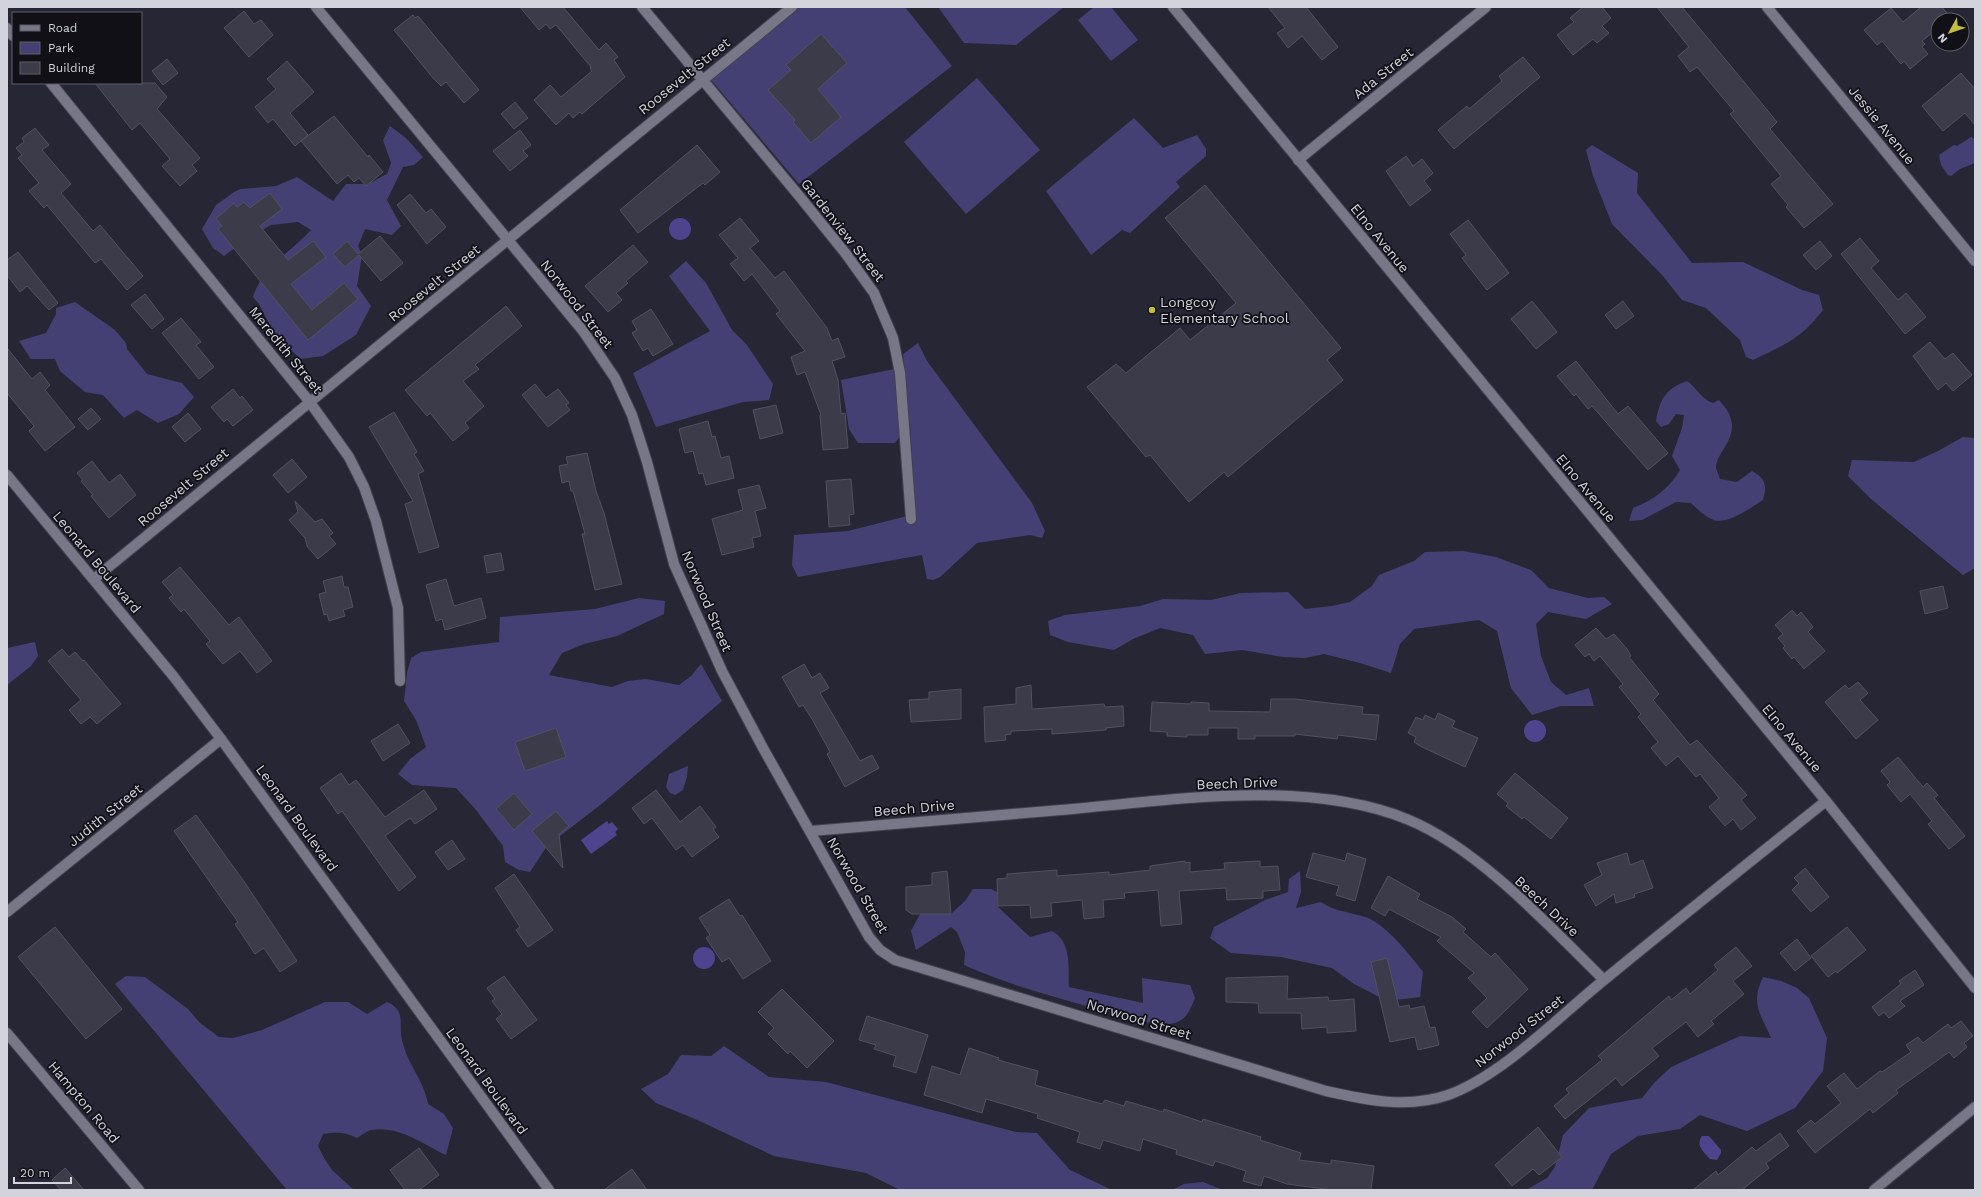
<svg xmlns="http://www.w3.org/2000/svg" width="1982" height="1197" viewBox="0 0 1982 1197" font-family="'Work Sans',sans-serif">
<rect width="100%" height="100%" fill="#272635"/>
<g fill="#454073">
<path d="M792 7H905L952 66 799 184 707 75Z"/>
<path d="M938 7H1064L1016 45 964 43Z"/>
<path d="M1094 7H1111L1138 40 1111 61 1078 20Z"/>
<path d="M977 78 1040 150 966 214 904 142Z"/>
<path d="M1134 118 1163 148 1197 135 1206 149V156L1176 182 1180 187 1130 233 1122 230 1091 255 1046 191Z"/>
<path d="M390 126 406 138 423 157 414 165 403 167 387 200 401 226 392 235 365 229 358 246 362 255 357 286 371 306 356 335 323 356 301 359 276 337 259 304 253 297C262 267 291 252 311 230L298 222 271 225 250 237 224 256 213 248 202 229 216 205 234 192 241 189 276 186 297 177 333 201 346 184H368L387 174 391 163 383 140Z"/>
<path d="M1971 137 1975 139V163L1960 169 1951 176 1948 175 1941 165 1939 155 1954 145 1957 146Z"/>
<path d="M1592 145 1638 173 1637 193 1692 263 1743 262 1802 290 1819 295 1823 310C1800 340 1785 344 1753 360L1746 357 1740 340 1706 308 1682 300 1663 276 1612 224 1593 176 1586 150Z"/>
<path d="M686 261 706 283 732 330 747 345 773 384 769 400 743 402 656 427 633 373 710 331 669 276Z"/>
<path d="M75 302 115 330 126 343 127 349 147 374 182 383 194 397 179 414 158 423 137 410 124 418 103 395 85 392 60 371 55 359H31L19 341 46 333 56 314V308Z"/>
<path d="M918 343 927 361 1032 503 1045 531 1042 538 1030 535 977 543 940 577 933 580 927 579 922 555 798 577 792 565 794 535 848 531 915 514 910 422 895 443H858L849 429 841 380 904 367 903 354Z"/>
<path d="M1687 381C1697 388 1701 399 1713 403L1719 400C1735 417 1736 431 1723 450 1720 455 1716 461 1716 468 1717 471 1719 476 1720 479L1737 482 1752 471C1766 479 1767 485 1763 500 1752 507 1727 525 1714 520 1705 517 1698 510 1691 503L1676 502 1642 520 1629 521 1633 508C1652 501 1670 488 1680 470L1672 456 1682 428 1684 415 1676 414 1669 424 1661 427 1656 421C1660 399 1665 389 1687 381Z"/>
<path d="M1963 437 1975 438V568L1963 575 1871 499 1848 476 1852 460 1914 462 1938 451Z"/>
<path d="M1463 551 1496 557 1531 570 1549 588 1588 598 1604 597 1612 604 1586 619 1548 612 1536 624 1541 656 1551 682 1566 695 1589 688 1594 706H1561L1532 715 1511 688 1497 631 1479 620 1414 629 1400 644 1391 673 1360 663 1324 654 1305 658 1283 657 1242 650 1205 654 1193 635 1160 628 1133 639 1114 650 1068 642 1050 635 1048 621 1065 615 1140 606 1163 599 1211 600 1241 593 1288 592 1305 609 1332 606 1350 602 1372 586 1379 575 1414 561 1425 552Z"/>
<path d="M639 598 665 601 664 614 617 636 584 644 562 653 549 675 612 687 628 681 646 679 679 685 691 676 701 664 722 701 604 802 547 846 530 872 519 870 505 862 503 846 476 810 456 788 412 785 398 774 410 759 426 747 416 720 404 701 407 673 411 658 421 652 499 642 500 617 595 609Z"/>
<path d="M35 642 38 656 31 666 7 685V648Z"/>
<path d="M688 766 687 777 683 790 675 795 670 793 666 787 669 774Z"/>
<path d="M1300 871 1301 892 1296 908 1321 902C1335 912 1352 912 1368 918 1387 926 1411 956 1423 972L1420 997 1387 1001 1354 984 1332 968 1281 957 1231 953 1210 938 1214 927 1265 900 1288 892 1289 879Z"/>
<path d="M973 889H991L997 892 998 907 1030 937 1052 931C1072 942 1068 967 1069 987L1143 1003 1142 978 1190 985 1195 998C1186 1020 1182 1024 1158 1025 1093 1007 1025 992 964 965L965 952 957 932 951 927 916 950 911 931 920 914H951L965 901Z"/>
<path d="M126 976 145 977 188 1009 200 1023 219 1037 233 1038 262 1030 325 1002H348L367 1014 387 1002C408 1011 397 1026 403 1044 409 1066 424 1081 428 1104L444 1114 453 1128 446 1155C423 1144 398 1125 371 1130 366 1131 361 1136 357 1138 345 1132 337 1132 323 1134L318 1146 324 1158 332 1170 354 1190H287L115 984Z"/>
<path d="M1763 977 1781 981 1797 988 1809 998 1827 1038 1823 1071 1795 1108 1747 1131 1700 1115 1680 1129 1638 1136 1611 1154 1592 1190H1526L1547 1178 1555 1167 1563 1135 1589 1108 1642 1098 1654 1083 1671 1067 1740 1036 1771 1038C1761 1014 1750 1005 1763 977Z"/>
<path d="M724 1046 769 1077 826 1082 1016 1132 1037 1133 1070 1170 1112 1190H900L866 1173 774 1156 695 1119 656 1103 641 1089 668 1074 681 1055 711 1056Z"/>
<path d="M1203 1182 1223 1190H1172L1184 1184Z"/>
</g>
<g fill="#4d448d">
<circle cx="680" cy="229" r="11"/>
<circle cx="1535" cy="731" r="11"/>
<path d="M607 821 609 824 612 822 618 829 615 832 617 835 591 854 581 840Z"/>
<circle cx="704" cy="958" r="11"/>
<path d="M1702 1136H1709L1721 1150V1153L1717 1160 1710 1159C1704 1152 1695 1145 1702 1136Z"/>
</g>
<g fill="#3b3b4a" stroke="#515161">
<path d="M520 7H563L599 50 606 43 618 57 614 60 625 77 582 114 580 112 573 118 569 113 556 125 534 100 550 85 561 97 592 71 590 68 591 67 556 25 550 29 546 24 539 30Z"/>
<path d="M1268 7H1306L1338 47 1322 60 1302 36 1288 48 1277 33 1285 28Z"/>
<path d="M1583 7H1602L1611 18 1602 26 1609 33 1597 43 1593 39 1573 55 1557 35 1574 22 1570 18Z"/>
<path d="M1657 7H1682L1777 122 1770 129 1833 204 1804 228 1786 207 1788 205 1771 184 1781 176 1730 114 1734 111 1697 67 1690 72 1678 56 1689 47Z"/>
<path d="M1921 7H1942L1950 17 1947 20H1938V28L1922 41 1925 44 1922 47 1928 54 1910 69 1904 61 1901 64 1882 41 1877 45 1864 30 1891 8 1903 22Z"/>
<path d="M244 11 254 24 261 20 273 35 249 57 224 28Z"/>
<path d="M413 15 415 18 418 16 479 90 464 103 446 82 441 86 433 78 394 30Z"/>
<path d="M821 34 847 63 818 89 841 117 811 143 793 122 795 120 768 90 791 70 786 65Z"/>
<path d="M1523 57 1540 77 1454 149 1438 130 1467 106 1469 109 1502 81 1499 76Z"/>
<path d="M167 59 178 73 163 85 152 71Z"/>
<path d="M287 61 314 92 290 113 308 135 295 146 273 119 268 123 255 107 276 89 267 79Z"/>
<path d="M1961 73 1975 89V125L1965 113 1943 131 1922 106Z"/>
<path d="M95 83H155L167 97 157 109 200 158 192 165 197 171 180 186 162 166 170 159 140 123 132 130Z"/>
<path d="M515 102 528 118 514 129 501 114Z"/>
<path d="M334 116 368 157 369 155 383 172 366 186 359 178 354 182 348 175 337 184 301 141Z"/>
<path d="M35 128 49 145 42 150 71 184 61 193 93 231 100 225 143 276 127 290 101 259 95 263 47 205 44 208 29 191 39 183 18 158 22 155 16 148 24 142 22 138Z"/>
<path d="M520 130 531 145 523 151 528 156 510 171 493 151Z"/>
<path d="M697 145 720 172 705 185 703 183 638 233 620 210Z"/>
<path d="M1406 156 1413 166 1422 159 1433 173 1424 181 1431 190 1410 206 1386 171Z"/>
<path d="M1205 185 1341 348 1327 360 1343 380 1228 477 1224 472 1189 502 1150 455 1146 457 1087 387 1116 364 1126 373 1180 328 1190 340 1236 303 1165 218Z"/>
<path d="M270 193 282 209 260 226 288 260 313 241 326 257 291 284 312 310 344 283 358 299 308 340 218 229 222 226 216 219 234 203 237 207 244 202 250 208Z"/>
<path d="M410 194 426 213 431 209 446 227 427 244 397 205Z"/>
<path d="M740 218 759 241 750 248 775 278 784 271 827 328 832 341 838 338 845 357 832 361 838 380 841 414 845 413 848 448 823 450 820 415H821L805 372 797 375 791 357 805 351 776 314 780 311 752 274 744 281 730 264 738 258 719 235Z"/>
<path d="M1468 220 1509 273 1487 290 1462 258 1466 255 1450 234Z"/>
<path d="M380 236 403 263 381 281 359 255 345 267 333 254 347 241 358 254Z"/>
<path d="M1860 238 1879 261 1871 268 1898 300 1906 293 1926 317 1905 334 1841 254Z"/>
<path d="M1820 241 1832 256 1816 270 1803 255Z"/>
<path d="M633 245 648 262 626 281 628 283 616 293 622 300 608 312 585 286Z"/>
<path d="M18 252 58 303 49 310 27 286 20 292 7 275V260Z"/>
<path d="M145 294 164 319 152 329 131 305Z"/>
<path d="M1532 301 1557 332 1536 349 1511 319Z"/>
<path d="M1623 301 1634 316 1616 329 1605 315Z"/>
<path d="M506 306 522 326 475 365 479 369 463 381 484 406 465 423 469 428 453 441 430 413 427 416 405 390Z"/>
<path d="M651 309 673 344 653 356 648 348 643 351 632 333 637 330 632 321Z"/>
<path d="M181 318 201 342 196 345 214 367 199 379 162 333Z"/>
<path d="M1930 342 1945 359 1953 353 1972 375 1953 391 1946 383 1938 390 1913 356Z"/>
<path d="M7 348 32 379 40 372 50 385 45 390 75 427 45 451 29 431 34 426 7 393Z"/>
<path d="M1576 361 1618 414 1628 406 1668 453 1648 470 1592 406 1588 409 1576 394 1574 396 1557 376Z"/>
<path d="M535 384 546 398 558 389 569 403 566 405 570 410 548 427 522 395Z"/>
<path d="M233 389 240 398 242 396 253 410 233 426 227 419 224 422 211 407Z"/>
<path d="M776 405 783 433 760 439 753 410Z"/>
<path d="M91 408 101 419 88 430 78 419Z"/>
<path d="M394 412 417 452 414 454 424 471 418 474 439 547 419 553 405 504 413 501 369 427Z"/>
<path d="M188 413 201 429 185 442 172 427Z"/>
<path d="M708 421 712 437 715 436 721 458 729 456 734 478 706 485 703 473 699 474 693 451 685 453 679 429Z"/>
<path d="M587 453 596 491 604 513 622 584 595 590 582 534H585L573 491H571L569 481 562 483 559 466 568 464 566 457Z"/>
<path d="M292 459 307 477 288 493 273 475Z"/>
<path d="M92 461 109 483 120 474 136 495 109 518 91 496 93 495 81 481 83 480 77 473Z"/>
<path d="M851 479 854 514 849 515 850 525 829 527 826 481Z"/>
<path d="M759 485 766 508 755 511 761 536 752 538 754 547 722 555 712 519 743 510 738 490Z"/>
<path d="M295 501 315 522 322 519 333 533 329 536 336 544 318 559 307 546 305 538 289 520 298 512Z"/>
<path d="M501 553 504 570 487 573 484 556Z"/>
<path d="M180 567 229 625 239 617 272 661 257 673 240 651 223 664 206 644 210 641 184 609 181 612 169 598 173 595 162 582Z"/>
<path d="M342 576 344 587H348L353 607 343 610 345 616 329 621 327 614 324 615 319 594 326 592 323 581Z"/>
<path d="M446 579 454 606 481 598 486 618 445 630 442 619 436 621 426 585Z"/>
<path d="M1943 586 1948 608 1925 614 1920 591Z"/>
<path d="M1792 610 1797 616 1801 612 1813 627 1808 632 1825 651 1804 669 1794 657 1792 659 1783 648 1785 646 1778 638 1783 634 1775 625Z"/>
<path d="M1596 628 1606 639 1614 634 1627 649 1631 656 1629 657 1659 694 1653 700 1690 745 1697 740 1747 795 1741 800 1756 818 1741 830 1733 819 1725 826 1709 807 1719 798 1700 774 1696 777 1678 756 1666 766 1651 748 1658 742 1638 717 1641 714 1619 687 1623 684 1600 656 1594 661 1589 654 1585 657 1575 645Z"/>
<path d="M62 649 69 657 75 652 83 661 84 660 121 704 97 724 90 717 81 724 69 710 81 700 48 661Z"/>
<path d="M804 664 812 678 820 673 829 688 820 693 860 761 872 755 879 768 845 787 827 754 830 752 812 719 803 705 799 707 782 677Z"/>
<path d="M1858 682 1868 693 1860 700 1878 720 1856 739 1825 702 1845 685 1849 689Z"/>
<path d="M1031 685 1032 709 1104 704 1105 707 1123 706 1124 726 1106 728V730L1052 734V729L1011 731V734L1005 735 1006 740 985 742 984 707 1016 704V688Z"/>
<path d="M961 689V719L911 722 909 700 929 699V692Z"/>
<path d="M1271 699H1295L1363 707 1362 714 1379 715 1376 740 1338 735 1337 739 1295 734V736H1255V739H1238V728H1208V735H1187V737L1167 736V732L1150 731 1152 702 1191 704V702L1209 703V711L1270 712Z"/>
<path d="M1438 713 1455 721 1452 727 1478 738 1465 767 1422 747 1414 742 1416 737 1408 733 1416 717 1423 720 1425 715 1435 720Z"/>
<path d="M398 724 410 743 383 761 371 741Z"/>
<path d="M556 728 566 757 525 771 515 742Z"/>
<path d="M1898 757 1923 787 1927 783 1938 795 1934 798 1965 836 1949 849 1928 824 1932 821 1910 794 1901 802 1887 785 1890 782 1881 771Z"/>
<path d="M341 773 349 785 356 780 385 817 424 790 437 809 415 824 410 818 385 836 416 877 399 891 342 811 338 814 320 788Z"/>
<path d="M1515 773 1568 818 1551 839 1524 817 1522 819 1506 806 1508 803 1497 794Z"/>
<path d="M656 790 680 822 700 806 716 827 713 829 719 837 692 857 683 845 676 850 652 818 644 824 632 808Z"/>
<path d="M514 793 532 814 514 830 496 809Z"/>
<path d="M556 811 569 826 559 834 563 868 532 831Z"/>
<path d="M196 815 245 883 297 961 280 972 264 948 255 954 235 924 238 922 174 831Z"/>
<path d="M452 840 465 859 448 870 435 852Z"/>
<path d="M1313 853 1345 861 1347 853 1366 859 1355 901 1336 895 1339 886 1306 877Z"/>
<path d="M1627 853 1630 865 1643 860 1653 888 1634 894 1635 897 1616 903 1614 894 1596 906 1584 885 1602 875 1597 863Z"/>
<path d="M1185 861V863L1190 862V872L1225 869 1224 863 1260 861V867L1278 866 1280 890 1263 891V898L1227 900 1226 888 1179 891 1182 924 1161 926 1158 890 1124 893 1125 898 1103 900 1104 917 1084 919 1082 900 1051 903 1052 916 1031 918 1030 905 998 906 997 879 1007 878V874L1057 870V876L1109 872V875L1150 870V866Z"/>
<path d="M1805 868 1829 897 1811 912 1792 890 1799 883 1794 878Z"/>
<path d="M947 871 951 914H912L906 910V887L932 885V873Z"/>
<path d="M514 874 553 930 528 947 516 930 520 927 495 888Z"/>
<path d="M1388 876 1420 894 1417 899 1452 917 1466 929 1463 932 1491 957 1495 953 1528 989 1487 1028 1472 1012 1487 998 1468 978 1474 973 1437 941 1441 937 1389 909 1385 916 1371 908Z"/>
<path d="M729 899 740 916 742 915 771 961 743 979 729 958 722 962 706 938 710 935 699 918Z"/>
<path d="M55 927 122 1009 86 1039 18 957Z"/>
<path d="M1847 927 1866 950 1837 973 1836 971 1828 977 1811 956Z"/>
<path d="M1797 939 1811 958 1795 971 1780 953Z"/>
<path d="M1736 947 1752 966 1733 981 1744 994 1711 1021 1714 1024 1698 1037 1686 1022 1652 1048 1659 1056 1622 1086 1616 1078 1565 1119 1554 1106 1569 1093 1566 1089 1602 1060 1598 1056 1669 996 1671 1000 1686 988 1690 994 1718 970 1714 965Z"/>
<path d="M1387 958 1399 1007 1409 1005 1410 1009 1424 1006 1430 1028 1435 1027 1439 1045 1418 1050 1415 1037 1390 1042 1371 962Z"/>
<path d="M1915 970 1924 985 1900 1001 1905 1006 1889 1018 1884 1012 1879 1016 1872 1007 1901 984 1899 981Z"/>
<path d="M504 976 537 1020 511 1039 496 1019 502 1014 492 1001 495 999 487 988Z"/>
<path d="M1288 976 1287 999 1328 997 1329 1001 1354 999 1356 1031 1327 1033V1027L1302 1029 1301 1013H1259L1258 1003 1226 1002V978Z"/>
<path d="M782 989 834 1041 807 1068 790 1051 788 1054 768 1034 774 1028 758 1012Z"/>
<path d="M867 1016 928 1035 916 1073 893 1066 896 1056 874 1049 876 1045 859 1040Z"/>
<path d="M1961 1021 1973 1036 1964 1043 1967 1047 1954 1058 1949 1052 1896 1090 1898 1093 1873 1113 1870 1109 1815 1153 1797 1131 1811 1120 1815 1124 1841 1103 1827 1086 1844 1073 1857 1089 1880 1071 1882 1072 1911 1052 1906 1045 1918 1037 1923 1043 1948 1024 1951 1028Z"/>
<path d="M969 1048 999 1058 998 1060 1038 1071 1035 1085 1102 1104 1105 1100 1124 1106 1126 1101 1163 1112 1164 1109 1202 1122 1203 1119 1261 1137 1260 1140 1301 1153 1299 1160 1331 1164V1160L1374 1166 1371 1190H1333L1287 1184 1264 1176 1261 1186 1243 1181 1246 1171 1215 1161 1213 1166 1176 1154 1177 1150 1143 1139 1140 1151 1103 1140 1100 1149 1077 1142 1080 1132 1037 1118 1038 1114 986 1099 982 1113 924 1095 932 1066 960 1075Z"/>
<path d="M1538 1127 1562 1157 1539 1175 1533 1169 1512 1186 1495 1165Z"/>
<path d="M1780 1133 1789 1146 1766 1163 1769 1168 1742 1190H1693L1716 1171 1718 1175 1752 1147 1756 1151Z"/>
<path d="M419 1148 439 1175 419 1190H405L390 1170Z"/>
<path d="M65 1168 84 1190H61L52 1180Z"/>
<path d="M632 1169 647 1190H604Z"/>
</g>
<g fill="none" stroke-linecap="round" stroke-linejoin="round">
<defs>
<g id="minor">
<path d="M316 7 583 331 615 378 632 415 647 462 674 564 722 671 763 748 869 937 880 950 895 960 1326 1091C1366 1100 1407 1109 1448 1095 1503 1075 1558 1017 1604 980 1677 920 1752 860 1826 801"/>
<path d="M642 7 800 197 846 254 874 293 893 338 900 373 911 519"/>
<path d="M1173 7 1826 801 1975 988"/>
<path d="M1767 7 1975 261"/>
<path d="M7 28 13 36"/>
<path d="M51 83 309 401 349 457 364 487 376 521 398 608 400 681"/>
<path d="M1298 160 1486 7"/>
<path d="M7 475 174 677 221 739 549 1190"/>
<path d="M94 579 792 7"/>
<path d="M811 831C898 824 986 816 1073 809 1176 799 1311 779 1409 820 1479 849 1550 927 1604 980"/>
<path d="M7 912 221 739"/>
<path d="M7 1033 139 1190"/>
<path d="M1874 1190 1975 1107"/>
</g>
</defs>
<use href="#minor" stroke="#43424e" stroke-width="12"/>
<use href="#minor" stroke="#778" stroke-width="10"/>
</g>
<circle fill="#c4bc3e" stroke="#101016" stroke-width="1.5" cx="1152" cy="310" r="4"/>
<g text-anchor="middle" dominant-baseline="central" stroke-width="3.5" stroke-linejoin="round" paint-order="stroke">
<g font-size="14" fill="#d3d3dc" stroke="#101016">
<text transform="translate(1383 73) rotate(-39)">Ada Street</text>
<text transform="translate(684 76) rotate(-39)">Roosevelt Street</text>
<text transform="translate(1882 125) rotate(51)">Jessie Avenue</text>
<text transform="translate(843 230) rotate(52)">Gardenview Street</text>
<text transform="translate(1380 238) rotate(51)">Elno Avenue</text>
<text transform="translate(434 283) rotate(-39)">Roosevelt Street</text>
<text transform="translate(577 304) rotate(52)">Norwood Street</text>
<text transform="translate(286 350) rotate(51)">Meredith Street</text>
<text transform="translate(183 487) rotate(-40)">Roosevelt Street</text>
<text transform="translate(1586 488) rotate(50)">Elno Avenue</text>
<text transform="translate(97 562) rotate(50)">Leonard Boulevard</text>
<text transform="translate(707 601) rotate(67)">Norwood Street</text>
<text transform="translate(1792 738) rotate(50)">Elno Avenue</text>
<text transform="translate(1237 783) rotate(-2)">Beech Drive</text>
<text transform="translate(914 808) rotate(-5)">Beech Drive</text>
<text transform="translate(105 815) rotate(-39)">Judith Street</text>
<text transform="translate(297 818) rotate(54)">Leonard Boulevard</text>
<text transform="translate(858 885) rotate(60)">Norwood Street</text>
<text transform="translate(1547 906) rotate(43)">Beech Drive</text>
<text transform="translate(1139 1019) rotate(17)">Norwood Street</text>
<text transform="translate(1519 1031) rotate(-38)">Norwood Street</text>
<text transform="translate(487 1081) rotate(54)">Leonard Boulevard</text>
<text transform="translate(84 1102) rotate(50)">Hampton Road</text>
</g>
<g font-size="14" fill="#d3d3dc" stroke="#101016" text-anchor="start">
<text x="1160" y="302">Longcoy<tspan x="1160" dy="16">Elementary School</tspan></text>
</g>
</g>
<rect width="1982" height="1197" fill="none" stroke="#d3d3dc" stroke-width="16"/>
<rect x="12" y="12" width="130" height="72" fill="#101016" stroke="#5e5e65"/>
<rect x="20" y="25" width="20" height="6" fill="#777788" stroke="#5e5e65"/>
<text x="48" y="32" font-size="12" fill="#d3d3dc">Road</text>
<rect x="20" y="42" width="20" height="12" fill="#454073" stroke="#5e5e65"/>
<text x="48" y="52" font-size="12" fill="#d3d3dc">Park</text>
<rect x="20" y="62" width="20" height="12" fill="#3b3b4a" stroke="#5e5e65"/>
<text x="48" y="72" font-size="12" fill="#d3d3dc">Building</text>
<g transform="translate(1950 32) rotate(230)"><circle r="19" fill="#101016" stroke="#5e5e65"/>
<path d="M0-3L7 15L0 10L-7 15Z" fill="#c4bc3e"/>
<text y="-6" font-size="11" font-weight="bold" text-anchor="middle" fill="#d3d3dc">N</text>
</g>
<path d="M14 1177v6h57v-6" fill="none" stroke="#d3d3dc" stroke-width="2"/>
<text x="20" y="1177" font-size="12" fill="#d3d3dc" stroke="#101016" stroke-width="3" paint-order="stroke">20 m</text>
</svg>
